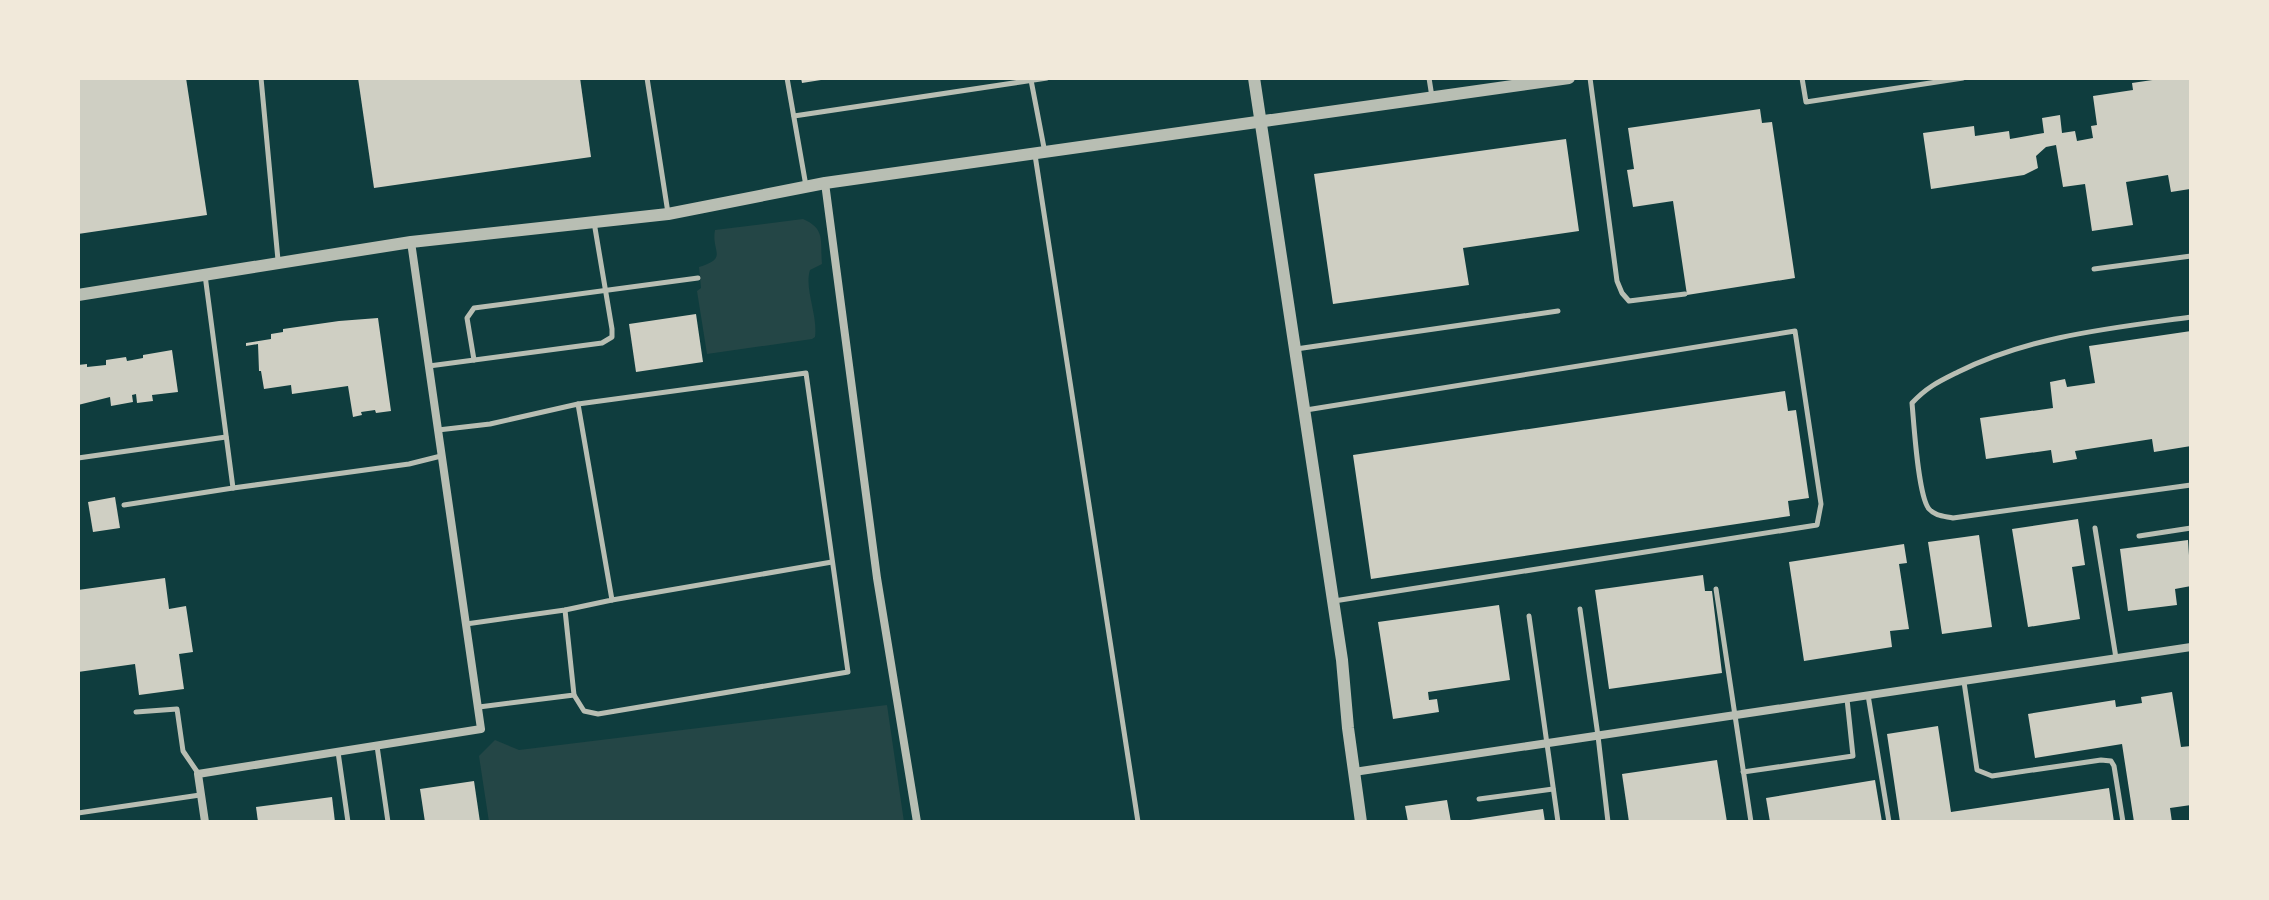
<svg xmlns="http://www.w3.org/2000/svg" width="2269" height="900" viewBox="0 0 2269 900" font-family="Quicksand,sans-serif">
<rect width="100%" height="100%" fill="#0f3d3e"/>
<g fill="#244646">
<path d="M803 219C826 229 820 241 822 264L810 270C804 289 818 315 815 337L812 339 707 354 697 291 701 288 699 267C729 258 711 252 715 230Z"/>
<path d="M887 705 904 822H489L479 756 495 740 519 750Z"/>
</g>
<g fill="#cfcfc3">
<path d="M78 78H186L207 215 78 234Z"/>
<path d="M358 78H580L591 157 374 188Z"/>
<path d="M801 78H821V80L802 83Z"/>
<path d="M2166 78H2191L2190 189 2171 192 2168 175 2126 182 2133 225 2092 231 2085 184 2063 187 2056 145 2046 147 2036 156 2038 168 2024 175 1931 189 1923 133 1974 126 1975 136 2009 131 2010 139 2044 133 2042 118 2060 115 2062 133 2075 131 2077 141 2093 138 2091 126 2097 125 2093 96 2133 90 2132 83Z"/>
<path d="M1760 109 1762 123 1772 122 1795 278 1687 295 1673 201 1633 207 1627 170 1634 169 1628 128Z"/>
<path d="M1566 139 1579 231 1463 248 1469 285 1333 304 1314 174Z"/>
<path d="M696 314 703 362 636 372 629 324Z"/>
<path d="M378 318 391 411 376 413 375 410 361 412 362 415 353 417 348 386 292 394 291 385 264 389 261 371H259L258 344 246 346V343L271 339V334L283 332V329L339 321Z"/>
<path d="M2191 331V446L2154 452 2152 439 2075 451 2077 459 2053 463 2051 450 1986 459 1980 418 2053 408 2050 382 2065 379 2067 387 2095 383 2089 346Z"/>
<path d="M172 350 178 392 152 395 153 401 137 403 136 394 132 395 133 402 111 406 110 397 78 405V365L87 364V367L106 365V360L126 357 127 361 143 358V355Z"/>
<path d="M1785 391 1788 411 1796 410 1809 498 1788 501 1790 516 1371 579 1353 455Z"/>
<path d="M115 497 120 528 93 532 88 502Z"/>
<path d="M2078 519 2085 565 2072 567 2080 619 2028 627 2012 529Z"/>
<path d="M1979 535 1992 627 1942 634 1928 542Z"/>
<path d="M2188 540 2191 586 2175 589 2177 605 2128 611 2120 549Z"/>
<path d="M1904 544 1907 563 1899 564 1909 629 1890 631 1892 647 1804 661 1789 562Z"/>
<path d="M1703 575 1705 591H1712L1722 673 1609 689 1595 590Z"/>
<path d="M165 578 169 609 186 606 193 652 179 654 184 689 139 695 135 664 78 672V590Z"/>
<path d="M1499 605 1510 680 1428 692 1429 700 1437 699 1439 712 1393 719 1378 622Z"/>
<path d="M2172 692 2181 747 2191 746V805L2170 808 2172 822H2134L2122 744 2035 758 2028 714 2115 700 2116 707 2142 703 2141 697Z"/>
<path d="M1938 726 1951 812 2109 788 2114 822H1900L1887 734Z"/>
<path d="M1717 760 1727 822H1629L1622 774Z"/>
<path d="M1875 780 1882 822H1770L1766 798Z"/>
<path d="M474 781 480 822H425L420 789Z"/>
<path d="M332 797 335 822H258L256 807Z"/>
<path d="M1447 800 1451 822H1408L1405 806Z"/>
<path d="M1543 809 1545 822H1470V820Z"/>
</g>
<g fill="none" stroke-linecap="round" stroke-linejoin="round">
<g stroke="#b8beb3" stroke-width="5">
<path d="M261 78 278 260"/>
<path d="M647 78 668 213"/>
<path d="M787 78 806 186"/>
<path d="M1429 78 1432 97"/>
<path d="M1590 78 1617 281 1622 293 1629 301 1685 294"/>
<path d="M1802 78 1806 102 1963 78"/>
<path d="M1031 80 1045 153"/>
<path d="M794 116 1047 78"/>
<path d="M1035 155 1138 822"/>
<path d="M2094 269 2191 256"/>
<path d="M205 275 233 488"/>
<path d="M2191 317C2112 328 2030 336 1958 372 1938 382 1927 387 1912 403 1914 424 1918 496 1929 509 1935 516 1944 516 1953 518L2191 485"/>
<path d="M1296 349 1558 311"/>
<path d="M474 360 467 318 474 308 698 278"/>
<path d="M429 366 602 343 612 337V329L594 222"/>
<path d="M1306 410 1795 331 1821 504 1817 525 1334 601"/>
<path d="M438 430 490 424 578 404 612 600 565 610 466 624"/>
<path d="M78 458 226 437"/>
<path d="M124 505 233 488 409 464 441 456"/>
<path d="M2095 528 2116 658"/>
<path d="M2139 536 2191 528"/>
<path d="M1716 589 1751 822"/>
<path d="M612 600 832 562"/>
<path d="M1580 609 1598 736 1608 822"/>
<path d="M1529 616 1558 822"/>
<path d="M1964 682 1977 770 1992 776 2101 760 2111 761 2114 766 2123 822"/>
<path d="M574 695 584 711 598 714 848 672 806 373 578 404"/>
<path d="M1868 695 1889 822"/>
<path d="M479 707 574 695 565 610"/>
<path d="M136 712 177 709 183 751 198 773"/>
<path d="M377 746 388 822"/>
<path d="M338 752 348 822"/>
<path d="M1743 772 1853 756 1847 699"/>
<path d="M1479 799 1553 789"/>
<path d="M78 813 200 795"/>
</g>
<g stroke="#b8beb3" stroke-width="8">
<path d="M825 183 877 578 917 822"/>
<path d="M1354 772 2191 647"/>
<path d="M205 822 198 774 481 729 411 242"/>
</g>
<g stroke="#b8beb3" stroke-width="12">
<path d="M1254 78 1342 660 1348 728 1361 822"/>
<path d="M78 295 411 242 668 214 825 183 1569 78"/>
</g>
</g>
<rect width="2269" height="900" fill="none" stroke="#f1e9da" stroke-width="160"/>
</svg>
